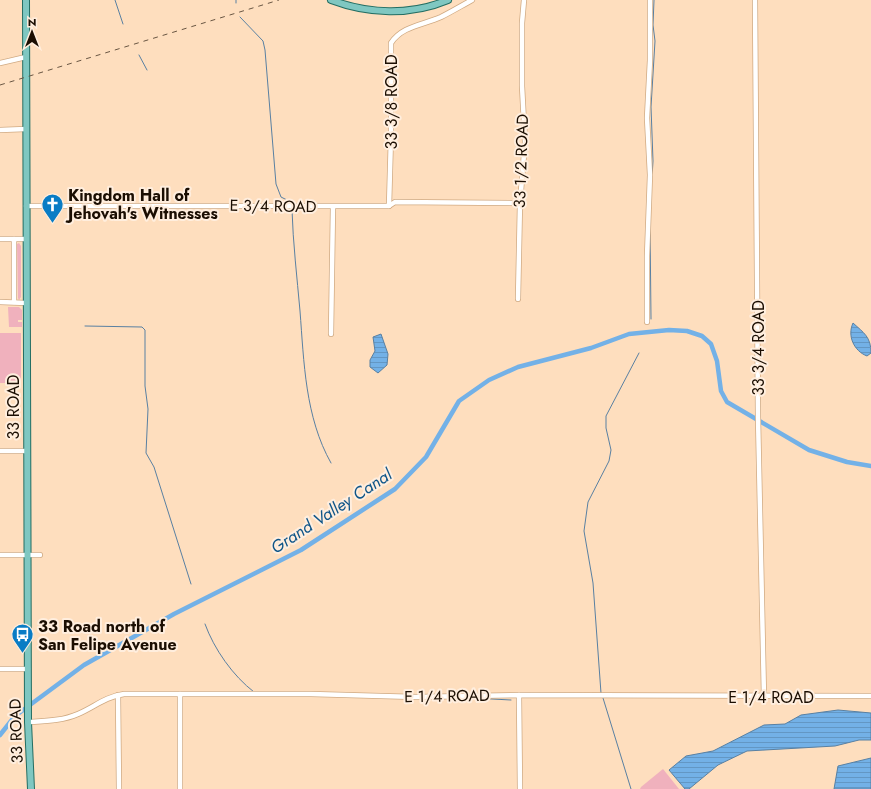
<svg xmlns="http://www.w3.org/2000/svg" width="871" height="789" viewBox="0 0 871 789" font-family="Jost,sans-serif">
<defs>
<pattern id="water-rules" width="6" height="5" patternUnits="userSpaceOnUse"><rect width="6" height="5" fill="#73b1e7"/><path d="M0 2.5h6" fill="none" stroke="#6397c4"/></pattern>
</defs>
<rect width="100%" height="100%" fill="#fedebe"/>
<g fill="#f0b1bd">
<path d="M19 243 21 246V297L19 300 18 298 17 244Z"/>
<path d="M8 307H19L22 310V320H18V322H22V327H9Z"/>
<rect x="0" y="333" width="21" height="50"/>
<path d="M663 769 679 789H640L641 787Z"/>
</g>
<g fill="url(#water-rules)" stroke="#5980a2">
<path d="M853 323C864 333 871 337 871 353L867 356C854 351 847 336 853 323Z"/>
<path d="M381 334 388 354 387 365 378 373 370 367V360L375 351 373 337Z"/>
<path d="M838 710 871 713V740H859L835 746 747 751 718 765 689 789H685L669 770 686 756 713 751 764 725 785 724 801 715Z"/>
<path d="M871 758V789H834L838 766Z"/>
</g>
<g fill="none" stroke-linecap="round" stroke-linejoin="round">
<g stroke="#5980a2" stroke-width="1">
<path d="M115 0 123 24"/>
<path d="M236 0V3"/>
<path d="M240 17 263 41 265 50 276 184 281 197 291 202"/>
<path d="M139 55 147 70"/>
<path d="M652 177 653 161 651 107 655 41 653 25 654 0"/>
<path d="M292 210C293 243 297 277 300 311 304 362 305 417 331 463"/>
<path d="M650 222 651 319"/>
<path d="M85 326 142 327 145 330V386L148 409 146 453 154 467 191 584"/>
<path d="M205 624C214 649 233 676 254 692"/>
<path d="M601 693 593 583 584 531 588 502 609 461 611 450 606 428V416L639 353"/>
<path d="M473 698 511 700"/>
<path d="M603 698 631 789"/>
</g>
<path stroke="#73b1e7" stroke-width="4.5" d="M0 735 15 716 84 665 174 614 301 550 395 489 426 457 459 401 489 380 518 367 591 348 629 334 669 330 687 331 702 336 711 344 717 361 721 391 727 402 809 450 847 462 871 466"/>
<defs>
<g id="minor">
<path d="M755 0 758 417 764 697"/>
<path d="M0 63 26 57"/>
<path d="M0 130 26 129"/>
<path d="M26 206H389L395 202 520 203"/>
<path d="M389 206 391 136V43C402 26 423 25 441 17 451 12 461 6 472 0"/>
<path d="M0 239H26"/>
<path d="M14 239V302"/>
<path d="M518 299 520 203 525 142 522 86V23L524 0"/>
<path d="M0 302 26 303"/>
<path d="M647 322V256L650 175 647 118 650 60V0"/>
<path d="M331 334 333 207"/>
<path d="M0 451H26"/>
<path d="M0 555H40"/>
<path d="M0 669H28"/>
<path d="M118 695 119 789"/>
<path d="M519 695 520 789"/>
<path d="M28 722C45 721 62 721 78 714 95 707 104 697 124 694H311L416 697 519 695 871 696"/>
<path d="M180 789V694"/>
</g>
<g id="major">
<path d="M26 0 28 722 31 789"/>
<path d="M331 0C368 14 410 16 448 0"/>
</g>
</defs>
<use href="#minor" stroke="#d0aa83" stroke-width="6"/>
<use href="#major" stroke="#246e63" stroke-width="8"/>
<use href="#minor" stroke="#fff" stroke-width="4.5"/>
<use href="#major" stroke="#7fc7c1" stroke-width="6"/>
<path stroke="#695643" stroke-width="1" stroke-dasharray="5 5" stroke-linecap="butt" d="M0 85 279 0"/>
</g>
<defs>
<symbol id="church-pin" viewBox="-11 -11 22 30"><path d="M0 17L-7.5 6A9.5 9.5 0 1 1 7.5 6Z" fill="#097cc5" stroke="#ffeede"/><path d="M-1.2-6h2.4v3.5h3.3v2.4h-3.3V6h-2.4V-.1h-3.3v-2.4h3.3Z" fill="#fff"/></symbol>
<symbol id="bus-pin" viewBox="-11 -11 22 30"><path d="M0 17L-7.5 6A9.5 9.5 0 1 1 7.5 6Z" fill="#097cc5" stroke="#ffeede"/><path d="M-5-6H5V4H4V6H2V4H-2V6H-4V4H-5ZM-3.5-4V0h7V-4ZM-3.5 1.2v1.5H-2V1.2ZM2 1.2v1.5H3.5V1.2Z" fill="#fff"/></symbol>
</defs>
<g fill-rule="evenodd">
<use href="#church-pin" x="40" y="192" width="25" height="34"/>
<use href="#bus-pin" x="10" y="622" width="25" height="34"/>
</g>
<g text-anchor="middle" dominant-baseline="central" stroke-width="4" stroke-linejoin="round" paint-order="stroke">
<g font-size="16" fill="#1b0e02" stroke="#ffeede">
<text transform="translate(391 102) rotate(-90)">33 3/8 ROAD</text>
<text transform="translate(521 161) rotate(-88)">33 1/2 ROAD</text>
<text transform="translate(273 206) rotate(1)">E 3/4 ROAD</text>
<text transform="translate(758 348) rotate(-90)">33 3/4 ROAD</text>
<text transform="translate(13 407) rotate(-90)">33 ROAD</text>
<text transform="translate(447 696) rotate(-1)">E 1/4 ROAD</text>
<text x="771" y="697">E 1/4 ROAD</text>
<text transform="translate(16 731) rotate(-92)">33 ROAD</text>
</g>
<g font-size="16" font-weight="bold" fill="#1b0e02" stroke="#ffeede" text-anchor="start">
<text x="68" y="195">Kingdom Hall of<tspan x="68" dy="18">Jehovah's Witnesses</tspan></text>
<text x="38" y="626">33 Road north of<tspan x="38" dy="18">San Felipe Avenue</tspan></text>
</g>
<g font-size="17" font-style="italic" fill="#0f5588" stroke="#ffeede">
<text transform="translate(331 511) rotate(-33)">Grand Valley Canal</text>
</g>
</g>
<g transform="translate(32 32)" stroke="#ffeede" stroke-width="3" paint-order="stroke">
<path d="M0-3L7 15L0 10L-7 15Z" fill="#1b0e02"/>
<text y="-6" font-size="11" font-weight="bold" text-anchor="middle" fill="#1b0e02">N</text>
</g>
</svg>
